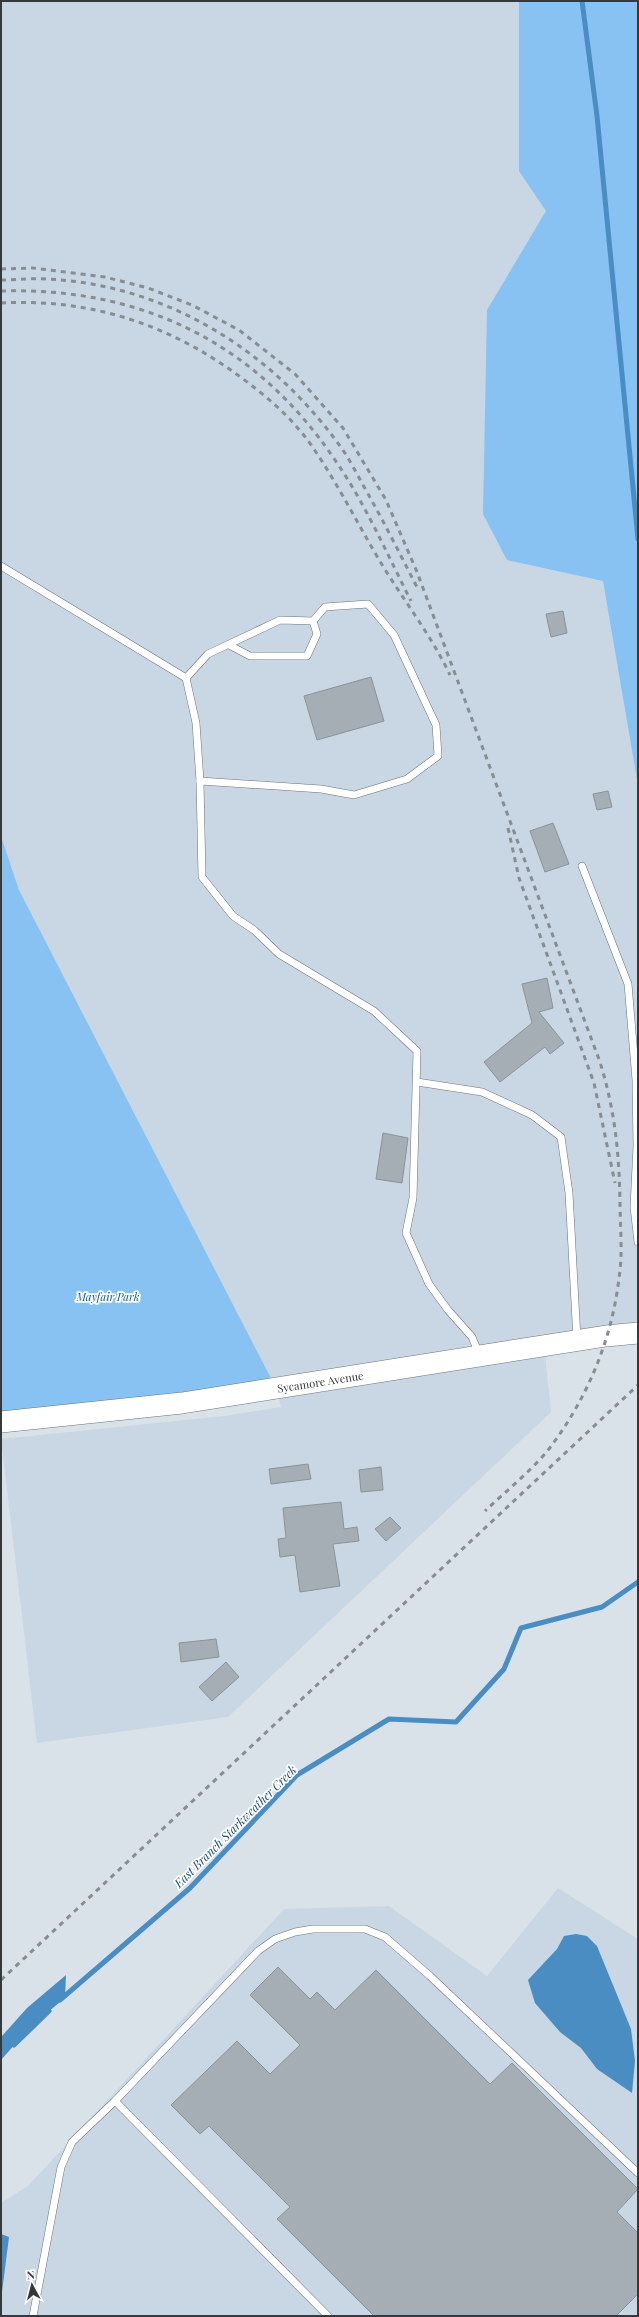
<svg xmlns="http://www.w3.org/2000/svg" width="639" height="2317" viewBox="0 0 639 2317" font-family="'Playfair Display',serif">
<rect width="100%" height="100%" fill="#dae2e9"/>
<g fill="#c8d7e3">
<path d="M1 1H566L638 701V1324L543 1336 551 1412 228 1717 37 1743 1 1439 224 1416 281 1407 275 1386 19 890 1 836Z"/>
<path d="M558 1888 638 1939V2316H1V2203L28 2186 284 1909 389 1906 487 1976Z"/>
</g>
<g fill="#87c2f3">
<path d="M519 1H638V785L603 581 507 560 483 514 487 310 546 211 519 171Z"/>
<path d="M1 836 19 890 275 1386 1 1414Z"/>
</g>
<g fill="#4a8dc2">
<path d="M576 1934 587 1936 597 1946 631 2029 635 2061 632 2093 597 2069 581 2048 560 2032 535 2003 528 1980 557 1949 564 1936Z"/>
<path d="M66 1975 65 1998 32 2025 1 2060 2 2036 27 2008Z"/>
<path d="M1 2234 9 2237 1 2300Z"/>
</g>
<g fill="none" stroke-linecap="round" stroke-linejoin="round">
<g stroke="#4a8dc2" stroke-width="5">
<path d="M582 1 597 116 638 539"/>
<path d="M60 2000 190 1888 297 1775 389 1719 456 1722 504 1669 521 1628 602 1607 638 1582"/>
<path d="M14 2045 49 2011"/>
</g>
</g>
<g fill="#a6aeb5" stroke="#8b9299">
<path d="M563 611 567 633 551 637 546 614Z"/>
<path d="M371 677 384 721 317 740 304 696Z"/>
<path d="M608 791 612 807 597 810 593 794Z"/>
<path d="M553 823 569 864 545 872 530 831Z"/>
<path d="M547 978 553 1008 539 1012 564 1043 550 1054 545 1047 500 1082 484 1062 532 1023 522 984Z"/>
<path d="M383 1133 408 1138 402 1183 376 1179Z"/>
<path d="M308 1464 311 1479 271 1484 269 1469Z"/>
<path d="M381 1467 383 1490 361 1492 359 1470Z"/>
<path d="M341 1502 344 1529 357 1527 359 1541 333 1544 340 1586 300 1592 295 1555 280 1557 278 1539 286 1538 283 1508Z"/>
<path d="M390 1517 401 1528 386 1541 375 1529Z"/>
<path d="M216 1639 219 1657 181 1662 179 1643Z"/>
<path d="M226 1662 239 1677 212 1701 199 1687Z"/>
<path d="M278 1967 310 1999 317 1992 335 2010 376 1970 490 2084 512 2063 638 2189 617 2212 638 2233V2294L616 2316H374L277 2219 290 2207 209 2126 200 2134 171 2105 237 2041 270 2074 300 2045 250 1995Z"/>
</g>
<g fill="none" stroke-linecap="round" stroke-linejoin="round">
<defs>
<g id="lane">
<path d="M1 566 186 678 196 723 200 781 202 877 233 916 254 930 279 954 374 1011 417 1051 413 1198 406 1233 429 1284 448 1310 472 1337 479 1354"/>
<path d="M186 678 208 654 280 620 313 621 317 634 307 656H250L229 645"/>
<path d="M200 781 321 789 354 795 407 779 438 756 436 725 394 635 368 604 325 607 313 621"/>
<path d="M582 866 628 984 636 1080 637 1146 634 1207 638 1242"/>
<path d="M417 1082 482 1092 532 1115 561 1137 569 1193 577 1339"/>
<path d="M115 2101 328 2316"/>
<path d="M33 2316 61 2167 72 2142 115 2101 258 1951 275 1939 295 1932 313 1929H365L385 1937 430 1976 638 2173"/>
</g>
<g id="secondary">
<path id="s1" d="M1 1422 182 1403 606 1336 638 1333"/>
</g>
</defs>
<use href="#lane" stroke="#6b7278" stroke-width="8"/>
<use href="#secondary" stroke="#6b7278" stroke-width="22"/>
<use href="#lane" stroke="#fff" stroke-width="7"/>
<use href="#secondary" stroke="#fff" stroke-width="21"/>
<g stroke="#878d91" stroke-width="3" stroke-dasharray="5 5" stroke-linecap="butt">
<path d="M1 269 33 268 105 277 148 288 192 305 239 330 295 374 343 428 386 500 417 572 600 1062C615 1111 619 1151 620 1202 620 1227 623 1253 619 1278 612 1339 588 1396 552 1445 534 1469 507 1490 485 1511"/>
<path d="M1 280C16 280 31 278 46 279 164 284 269 349 337 442 349 457 357 475 367 492 385 524 402 558 419 591"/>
<path d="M1 291C142 287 256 343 335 460 365 503 387 554 411 601"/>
<path d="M1 303C95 298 177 327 251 385 272 401 293 420 309 442 336 480 357 523 381 563 404 601 431 635 450 675"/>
<path d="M508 828 519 878 594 1083 615 1183"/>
<path d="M1 1980 638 1385"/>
</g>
</g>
<g text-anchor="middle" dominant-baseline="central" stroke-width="3.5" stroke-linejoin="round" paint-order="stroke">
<g font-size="11" font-style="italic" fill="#095a8d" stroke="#fff">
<text x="108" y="1296">Mayfair Park</text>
</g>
<g font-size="11" fill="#35393b" stroke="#fff">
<text stroke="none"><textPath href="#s1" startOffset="322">Sycamore Avenue</textPath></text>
</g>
<g font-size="12" font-style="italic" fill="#205277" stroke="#fff">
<text transform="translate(235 1826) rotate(-45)">East Branch Starkweather Creek</text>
</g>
</g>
<rect width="639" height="2317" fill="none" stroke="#35393b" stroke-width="4"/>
<g transform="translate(32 2285) rotate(353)" stroke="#ffffff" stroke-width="3" paint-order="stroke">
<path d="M0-3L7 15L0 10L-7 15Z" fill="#35393b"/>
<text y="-6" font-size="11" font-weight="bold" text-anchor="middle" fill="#35393b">N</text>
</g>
</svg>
